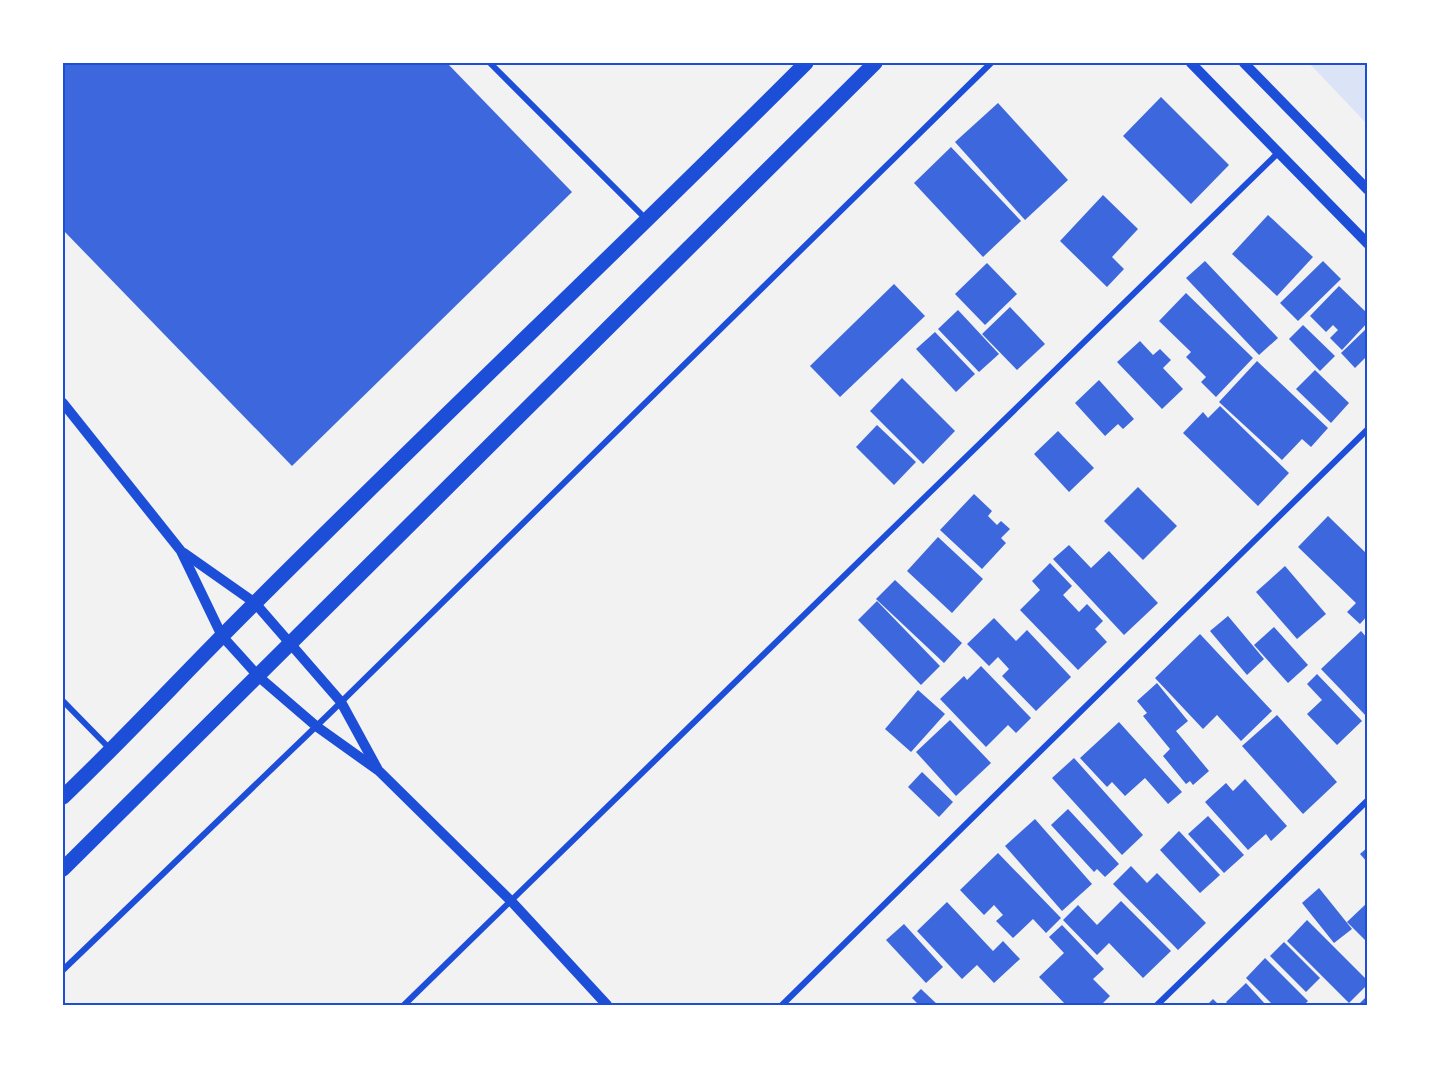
<svg xmlns="http://www.w3.org/2000/svg" width="1431" height="1068" viewBox="0 0 1431 1068" font-family="Mulish,sans-serif">
<rect width="100%" height="100%" fill="#f2f2f2"/>
<path fill="#dbe4f7" d="M1309 63H1368V125Z"/>
<g fill="#3d67dc">
<path d="M63 63H447L572 192 292 466 63 230Z"/>
<path d="M1161 97 1229 165 1191 204 1123 136Z"/>
<path d="M998 103 1068 180 1025 220 955 142Z"/>
<path d="M951 147 1021 221 983 257 914 183Z"/>
<path d="M1103 195 1138 229 1112 257 1124 269 1107 287 1060 241Z"/>
<path d="M1268 215 1313 257 1277 296 1232 254Z"/>
<path d="M1205 261 1278 338 1259 355 1186 278Z"/>
<path d="M1323 261 1341 279 1298 321 1280 303Z"/>
<path d="M987 263 1017 294 985 325 955 294Z"/>
<path d="M894 284 925 316 840 397 810 366Z"/>
<path d="M1339 286 1368 314V322L1342 350 1330 338 1338 330 1333 325 1326 332 1310 316Z"/>
<path d="M1186 293 1253 358 1216 397 1201 382 1206 377 1186 357 1191 352 1159 321Z"/>
<path d="M1010 307 1045 344 1017 370 982 334Z"/>
<path d="M958 310 999 354 979 372 938 329Z"/>
<path d="M1303 325 1335 356 1320 371 1289 339Z"/>
<path d="M1368 327V355L1355 368 1341 353Z"/>
<path d="M935 332 975 374 956 392 916 349Z"/>
<path d="M1140 341 1153 355 1160 349 1171 360 1163 368 1183 389 1162 409 1117 362Z"/>
<path d="M1257 361 1328 428 1311 447 1302 439 1282 460 1219 402Z"/>
<path d="M1315 370 1349 403 1331 423 1296 389Z"/>
<path d="M902 378 955 431 923 464 870 411Z"/>
<path d="M1099 380 1134 419 1123 429 1118 424 1105 436 1075 403Z"/>
<path d="M1220 406 1289 473 1258 506 1183 433 1203 412 1208 418Z"/>
<path d="M877 425 916 462 894 485 856 447Z"/>
<path d="M1058 431 1094 468 1069 492 1034 454Z"/>
<path d="M1138 487 1177 526 1143 560 1104 521Z"/>
<path d="M974 494 992 511 988 516 997 525 1001 521 1010 529 1001 538 1006 543 982 569 940 530Z"/>
<path d="M1328 516 1368 555V615L1360 624 1347 612 1356 603 1298 547Z"/>
<path d="M938 537 983 579 952 613 907 571Z"/>
<path d="M1069 545 1091 568 1109 551 1158 603 1124 635 1053 559Z"/>
<path d="M1050 563 1072 586 1063 595 1079 612 1087 604 1103 621 1095 629 1107 642 1078 670 1020 610 1040 590 1032 581Z"/>
<path d="M1285 566 1326 614 1297 639 1256 592Z"/>
<path d="M895 580 962 643 944 663 876 599Z"/>
<path d="M877 601 940 666 921 685 858 620Z"/>
<path d="M1228 616 1264 659 1247 675 1210 631Z"/>
<path d="M994 618 1016 641 1027 630 1071 677 1036 711 1002 676 1009 669 998 657 989 666 967 644Z"/>
<path d="M1274 627 1308 665 1288 683 1254 645Z"/>
<path d="M1361 631 1368 639V718L1321 669Z"/>
<path d="M1200 634 1272 711 1241 741 1217 715 1203 729 1155 678Z"/>
<path d="M981 666 1031 718 1016 733 1008 725 986 747 940 699 964 676 967 680Z"/>
<path d="M1317 674 1362 721 1337 745 1307 714 1322 700 1307 684Z"/>
<path d="M1157 683 1188 721 1176 731 1209 771 1193 785 1190 781 1186 784 1163 756 1170 749 1143 716 1147 713 1137 701Z"/>
<path d="M918 690 945 714 911 752 885 729Z"/>
<path d="M1277 715 1337 782 1303 814 1242 746Z"/>
<path d="M950 720 991 763 956 796 916 752Z"/>
<path d="M1119 722 1182 792 1168 804 1145 778 1125 796 1112 782 1107 787 1080 758Z"/>
<path d="M1074 758 1143 835 1122 855 1052 778Z"/>
<path d="M922 772 953 802 939 817 908 787Z"/>
<path d="M1245 779 1287 826 1271 841 1266 834 1248 850 1205 802 1226 783 1233 791Z"/>
<path d="M1068 809 1119 864 1105 877 1097 869 1094 872 1051 825Z"/>
<path d="M1208 816 1244 855 1224 873 1188 834Z"/>
<path d="M1035 819 1092 884 1062 911 1005 846Z"/>
<path d="M1179 831 1220 875 1200 893 1160 850Z"/>
<path d="M1368 847V863L1360 854Z"/>
<path d="M998 853 1061 918 1046 933 1033 919 1013 938 996 921 1003 915 994 905 984 915 960 890Z"/>
<path d="M1131 866 1147 883 1157 873 1206 923 1178 950 1113 884Z"/>
<path d="M1319 888 1352 929 1334 943 1302 903Z"/>
<path d="M1121 901 1171 951 1143 978 1109 943 1097 955 1063 920 1078 905 1097 925Z"/>
<path d="M947 902 993 951 1003 941 1020 959 994 983 977 965 962 979 917 931Z"/>
<path d="M1368 902V943L1347 922Z"/>
<path d="M1307 920 1368 981V984L1349 1003 1287 941Z"/>
<path d="M904 924 943 967 926 983 886 940Z"/>
<path d="M1062 925 1104 969 1093 979 1110 996 1101 1005H1066L1039 977 1064 953 1049 937Z"/>
<path d="M1284 942 1320 978 1306 992 1270 956Z"/>
<path d="M1265 958 1308 1001 1304 1005H1273L1246 978Z"/>
<path d="M1246 983 1266 1005H1229L1226 1002Z"/>
<path d="M921 989 938 1005H919L912 998Z"/>
<path d="M1368 995V1005H1358Z"/>
<path d="M1213 999 1219 1005H1207Z"/>
</g>
<g fill="none" stroke-linecap="round" stroke-linejoin="round">
<g stroke="#1d4ed8" stroke-width="6">
<path d="M490 63 647 220"/>
<path d="M63 701 111 750"/>
<path d="M63 970 330 713 991 63"/>
<path d="M404 1005 1279 152"/>
<path d="M782 1005 1368 429"/>
<path d="M1157 1005 1368 800"/>
</g>
<g stroke="#1d4ed8" stroke-width="10">
<path d="M1191 63 1368 244"/>
<path d="M1244 63 1368 190"/>
<path d="M63 403 181 551 222 636 242 658 259 677 316 726 379 771 511 901 607 1005"/>
<path d="M184 553 255 603 341 702 377 768"/>
</g>
<g stroke="#1d4ed8" stroke-width="15">
<path d="M63 797C129 734 190 667 255 603 437 421 624 245 806 63"/>
<path d="M63 869 875 63"/>
</g>
</g>
<rect width="1431" height="1068" fill="none" stroke="#ffffff" stroke-width="129"/>
<rect x="64" y="64" width="1302" height="940" fill="none" stroke="#1d4ed8" stroke-width="2"/>
</svg>
